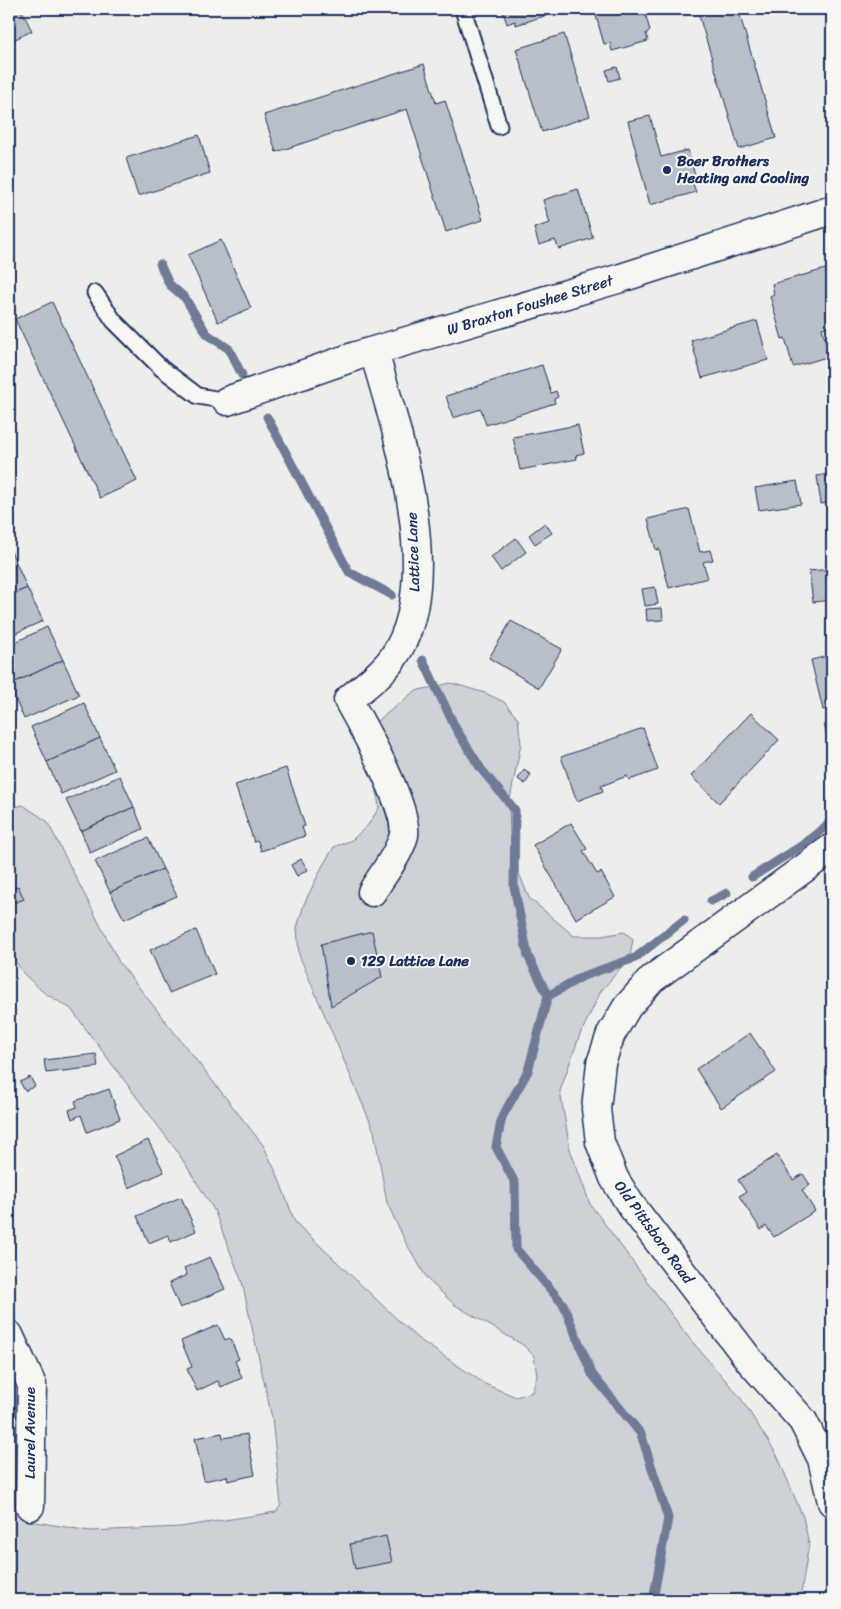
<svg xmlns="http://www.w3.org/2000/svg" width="841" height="1609" viewBox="0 0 841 1609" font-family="Sriracha,sans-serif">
<rect width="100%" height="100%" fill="#edeeec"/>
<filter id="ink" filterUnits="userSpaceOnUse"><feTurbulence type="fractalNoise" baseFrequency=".02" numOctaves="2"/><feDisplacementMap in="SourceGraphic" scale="10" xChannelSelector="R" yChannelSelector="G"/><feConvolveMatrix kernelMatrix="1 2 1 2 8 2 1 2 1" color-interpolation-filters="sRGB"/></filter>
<g filter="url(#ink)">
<path fill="#ced2d7" stroke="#74809a" d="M451 683 485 693 504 702 518 719 521 744 509 804 510 835 514 861 529 898 574 936H602L624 932 633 939 630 957 601 991 579 1037 560 1091 570 1149 590 1204 689 1338 740 1397 777 1455 803 1517 809 1544 800 1600H9V1507L24 1520 90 1531 180 1527 276 1512 281 1505 272 1418 242 1282 214 1210 179 1154 71 1009 43 992 23 973 9 951V808L23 805 47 821 119 962 263 1145 277 1174 295 1222 417 1338 485 1384 516 1397 532 1392 537 1376 534 1356 523 1345 455 1305 428 1280 406 1243 387 1203 374 1131 299 955 297 928 304 904 323 865 334 847 352 840 368 825 379 808 374 770 375 723 415 691Z"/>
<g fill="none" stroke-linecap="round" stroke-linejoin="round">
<g stroke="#6e7a96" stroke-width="9">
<path d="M160 264 169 284 185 298 207 334 229 349 242 375"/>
<path d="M267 417 349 572 392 595"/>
<path d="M423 660 456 729 481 769 515 810 514 886 528 956 548 996 528 1071 502 1117 496 1147 515 1183 516 1249 563 1304 592 1374 641 1434 668 1518 653 1600"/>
<path d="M752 877 804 844 832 821"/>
<path d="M711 901 727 893"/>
<path d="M548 996 583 976 635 958 684 920"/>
</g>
</g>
<g fill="#b9bfc8" stroke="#1b2f5e">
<path d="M9 9H21L32 31 9 42Z"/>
<path d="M502 9H556L557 12 516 25 515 21 507 24Z"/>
<path d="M594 9H644L650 31 646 33 648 41 612 51 610 43 604 44Z"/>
<path d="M697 9H738L776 138 739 149Z"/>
<path d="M564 34 590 116 542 132 516 49Z"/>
<path d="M424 64 436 103 445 100 483 220 446 232 407 109 276 152 264 115Z"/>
<path d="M617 67 620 78 609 81 606 70Z"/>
<path d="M650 116 661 157 688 150 697 183 693 184 696 192 650 205 628 121Z"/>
<path d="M199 135 210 173 138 196 126 158Z"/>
<path d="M578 189 593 238 559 249 555 240 539 245 534 228 550 223 543 200Z"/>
<path d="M221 240 251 308 218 322 188 255Z"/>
<path d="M829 268 832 281V300L827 302 832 325 822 328 830 356 793 367 785 338 782 339 770 296 774 294 772 284Z"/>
<path d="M52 302 137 481 100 498 15 319Z"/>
<path d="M757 321 768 360 702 378 691 340Z"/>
<path d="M542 365 551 393 556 391 558 397 554 399 555 403 486 425 481 409 453 418 446 396Z"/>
<path d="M578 425 584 453 576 455 577 459 520 470 513 437Z"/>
<path d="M832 473V502L821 504 817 476Z"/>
<path d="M797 481 801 504 759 510 755 488Z"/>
<path d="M689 509 700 552 710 550 713 560 703 562 708 578 669 588 659 549 656 550 648 519Z"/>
<path d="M545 523 552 533 535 544 529 535Z"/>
<path d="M516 538 526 552 501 571 491 557Z"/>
<path d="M11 551 27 588 9 596V552Z"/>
<path d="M832 569V600L813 602 809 571Z"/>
<path d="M655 587 658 604 645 606 642 589Z"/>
<path d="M27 588 43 621 9 636V596Z"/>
<path d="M662 608 663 620 647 621 646 609Z"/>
<path d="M511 621 562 649 539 688 489 658Z"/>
<path d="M47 627 63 660 9 685V645Z"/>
<path d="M832 655V708L823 710 811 660Z"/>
<path d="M63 660 79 695 24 719 9 685Z"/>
<path d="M84 703 100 738 47 762 31 727Z"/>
<path d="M751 713 779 740 719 803 691 776Z"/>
<path d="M832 722V749H830L824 724Z"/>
<path d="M643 728 658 770 629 780 627 776 601 786 603 791 577 801 561 757Z"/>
<path d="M100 738 115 770 61 794 47 762Z"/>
<path d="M286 768 305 826 302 827 305 836 261 851 258 841 254 842 235 785Z"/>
<path d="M524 770 531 775 525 784 518 779Z"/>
<path d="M120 776 134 807 81 831 66 800Z"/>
<path d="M134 807 143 829 90 853 81 831Z"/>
<path d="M571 823 587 849 583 851 597 874 601 872 615 897 576 919 533 845Z"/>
<path d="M148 838 163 869 110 892 95 861Z"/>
<path d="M301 859 308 870 297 876 291 865Z"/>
<path d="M163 869 177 896 124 919 110 892Z"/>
<path d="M18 886 24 899 12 904 9 890Z"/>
<path d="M196 930 215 974 169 993 150 950Z"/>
<path d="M372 931 382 977 331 1006 321 944Z"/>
<path d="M750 1033 776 1072 721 1108 696 1069Z"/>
<path d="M96 1054 98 1067 46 1073 44 1060Z"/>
<path d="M30 1077 35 1086 25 1091 20 1082Z"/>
<path d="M109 1089 120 1119 87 1132 81 1115 72 1119 69 1110 77 1107 75 1101Z"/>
<path d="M148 1140 164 1172 129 1188 114 1156Z"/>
<path d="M777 1155 793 1180 803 1174 810 1185 802 1190 815 1211 774 1237 766 1226 761 1230 739 1196 746 1192 738 1180Z"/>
<path d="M181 1197 196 1231 171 1242 168 1235 149 1243 137 1216Z"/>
<path d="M210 1257 225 1289 180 1308 169 1283 187 1275 184 1268Z"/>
<path d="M218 1325 225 1340 230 1338 239 1359 235 1361 242 1378 221 1387 218 1381 197 1391 187 1369 192 1367 181 1341Z"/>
<path d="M222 1433 223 1438 247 1434 255 1475 228 1481 227 1476 204 1481 195 1438Z"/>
<path d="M386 1536 392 1562 355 1569 350 1544Z"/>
</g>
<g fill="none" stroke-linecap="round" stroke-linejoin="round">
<defs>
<g id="lane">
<path d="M463 9 499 126"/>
<path d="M95 293 114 321 161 368 198 396 227 401"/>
</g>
<g id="street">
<path d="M227 401 356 356 621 278 832 210"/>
<path d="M832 848 652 979 627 1007 611 1034 601 1063 596 1109 600 1142 614 1178 630 1204 750 1361 803 1421 822 1459 832 1502"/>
<path d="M372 892C382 875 399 855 404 835 409 809 362 725 348 700 363 687 381 675 393 658 446 583 398 434 374 352"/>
<path d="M9 1335 32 1385 30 1506"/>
</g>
</defs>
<use href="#lane" stroke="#1b2f5e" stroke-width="19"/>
<use href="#street" stroke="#1b2f5e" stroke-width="31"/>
<use href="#lane" stroke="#f6f6f2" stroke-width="15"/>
<use href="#street" stroke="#f6f6f2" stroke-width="28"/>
</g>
</g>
<g fill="#1b2f5e" stroke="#f6f6f2" stroke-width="2">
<circle cx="667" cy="170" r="5"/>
<circle cx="351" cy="961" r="5"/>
</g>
<g text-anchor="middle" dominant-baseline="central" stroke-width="4" stroke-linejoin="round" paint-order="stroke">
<g font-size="15" font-weight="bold" fill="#1b2f5e" stroke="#f6f6f2" text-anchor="start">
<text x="677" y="161">Boer Brothers<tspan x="677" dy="17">Heating and Cooling</tspan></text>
<text x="361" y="961">129 Lattice Lane</text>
</g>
<g font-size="15" fill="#1b2f5e" stroke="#f6f6f2">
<text transform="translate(530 305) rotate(-17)">W Braxton Foushee Street</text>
<text transform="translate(413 552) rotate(-92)">Lattice Lane</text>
<text transform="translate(654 1232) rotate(54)">Old Pittsboro Road</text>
<text transform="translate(30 1433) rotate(-90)">Laurel Avenue</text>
</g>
</g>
<rect width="841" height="1609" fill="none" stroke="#f6f6f2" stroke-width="30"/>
<rect x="15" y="15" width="811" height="1579" fill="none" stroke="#1b2f5e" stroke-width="2" filter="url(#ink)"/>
</svg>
